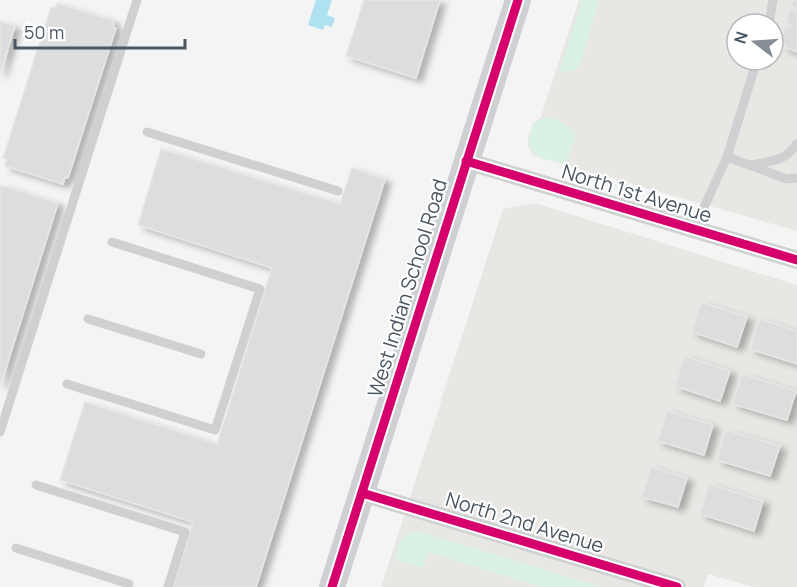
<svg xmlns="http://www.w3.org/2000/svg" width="797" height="587" viewBox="0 0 797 587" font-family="Manrope,sans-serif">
<defs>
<filter id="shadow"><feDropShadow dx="6" dy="4" stdDeviation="3" flood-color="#0004"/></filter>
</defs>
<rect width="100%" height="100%" fill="#f4f4f4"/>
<g fill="#e8e7e3" fill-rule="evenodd">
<path d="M579 0H797V231L534 156 528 148V138L533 123 541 117ZM737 24H773V60H737Z"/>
<path d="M535 203 797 285V587H753L708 574 704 587H381L503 209Z"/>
</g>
<g fill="#d9f2e3">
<path d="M582 0H599L582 58 576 69 570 71 559 72Z"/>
<path d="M544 116 561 121 576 135 566 165C552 160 527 158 529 139 529 134 532 128 533 124L542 119Z"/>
<path d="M417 531 421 532 601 587H541L428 552 423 568 395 560C400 546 399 533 417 531Z"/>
</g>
<path fill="#aee2f0" d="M316 0H332L327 15 335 18 332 27 325 25 323 30 308 25Z"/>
<g fill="#ddddde" stroke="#e5e6e7" stroke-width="1.5" filter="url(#shadow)">
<path d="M364 0H440L416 78 346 56Z"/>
<path d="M793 0H797V52L784 47 785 43 780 42 785 27 789 28 791 25 786 23 790 9 795 10 796 7 791 6Z"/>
<path d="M57 3 114 21 113 27 116 28 68 178 65 177 63 184 5 166 7 159 3 158 51 7 56 8Z"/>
<path d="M0 21 15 26 0 75Z"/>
<path d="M161 149 340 204 352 168 385 179 256 587H173L193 522 60 480 85 402 217 444 272 268 138 225Z"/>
<path d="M0 185 58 203 0 387Z"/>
<path d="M701 302 747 317 737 347 692 332Z"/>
<path d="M760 319 797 331V364L750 349Z"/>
<path d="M684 356 730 371 720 401 675 386Z"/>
<path d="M742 374 796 391 787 420 733 404Z"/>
<path d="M667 411 713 425 704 455 658 441Z"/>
<path d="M726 430 780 446 770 476 717 460Z"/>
<path d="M651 467 687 478 678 507 642 497Z"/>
<path d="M709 484 763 501 754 531 700 514Z"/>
</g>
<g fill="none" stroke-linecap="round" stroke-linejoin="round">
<g stroke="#ced0d2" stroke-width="9">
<path d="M769 24 773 0"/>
<path d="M147 132 338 191"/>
<path d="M727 157 787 179 797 178"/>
<path d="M750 165C771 161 784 162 797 144"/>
<path d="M694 229 727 157 757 60"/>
<path d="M88 319 201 354"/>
<path d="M67 384 215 430 260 289 112 242"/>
<path d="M0 432 137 0"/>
<path d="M36 485 185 532 168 587"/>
<path d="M16 548 129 584"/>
</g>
<g stroke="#ced0d2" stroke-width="18">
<path d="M466 161 797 260"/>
<path d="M362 493 677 587"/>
</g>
<path stroke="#ced0d4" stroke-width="26" d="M332 587 518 0"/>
<defs>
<g id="cycleway">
<path d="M466 161 797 260"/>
<path d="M362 493 677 587"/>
<path d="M332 587 518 0"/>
</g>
</defs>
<use href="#cycleway" stroke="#fff" stroke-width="13"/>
<use href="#cycleway" stroke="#d6006c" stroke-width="9"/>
</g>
<g text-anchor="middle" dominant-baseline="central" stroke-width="4.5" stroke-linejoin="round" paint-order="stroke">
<g font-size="20" fill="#4a5661" stroke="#fff">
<text transform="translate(637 193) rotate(17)">North 1st Avenue</text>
<text transform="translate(407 288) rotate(-73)">West Indian School Road</text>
<text transform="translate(525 522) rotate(17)">North 2nd Avenue</text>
</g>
</g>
<g transform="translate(755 42) rotate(287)"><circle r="28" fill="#ffffff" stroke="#b7bbc0" stroke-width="1.5"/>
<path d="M0-4.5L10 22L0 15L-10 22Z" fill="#868d94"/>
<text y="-9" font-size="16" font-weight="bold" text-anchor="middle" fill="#4a5661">N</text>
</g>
<path d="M15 39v9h170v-9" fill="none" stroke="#4a5661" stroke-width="3"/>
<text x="24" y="39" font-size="18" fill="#4a5661" stroke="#ffffff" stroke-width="4.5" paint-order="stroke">50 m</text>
</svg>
